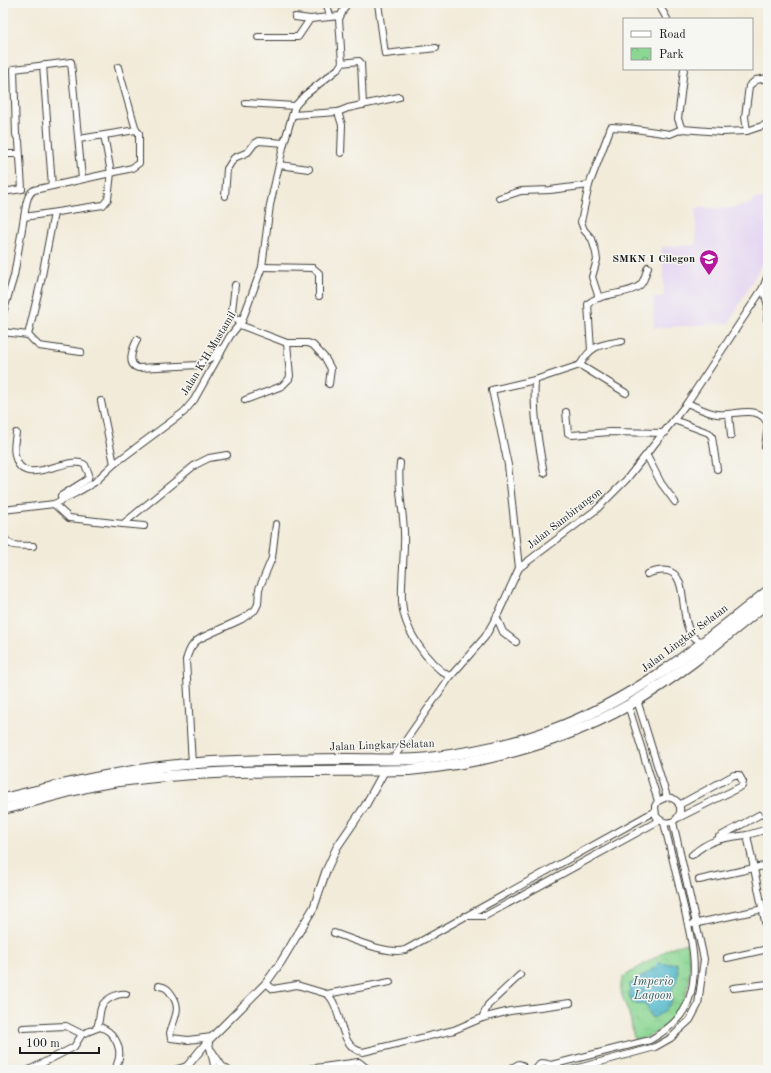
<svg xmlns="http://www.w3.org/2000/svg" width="771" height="1073" viewBox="0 0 771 1073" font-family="'Old Standard TT',serif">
<defs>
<pattern id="park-crowns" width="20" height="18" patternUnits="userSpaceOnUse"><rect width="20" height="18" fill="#8bd693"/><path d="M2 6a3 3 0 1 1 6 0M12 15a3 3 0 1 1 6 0" fill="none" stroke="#77b77e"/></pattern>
<pattern id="water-ripples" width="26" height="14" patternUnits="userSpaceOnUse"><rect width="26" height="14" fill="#4cb6c9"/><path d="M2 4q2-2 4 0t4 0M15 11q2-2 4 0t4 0" fill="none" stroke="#3e93a2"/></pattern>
</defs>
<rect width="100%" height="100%" fill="#f6f6f2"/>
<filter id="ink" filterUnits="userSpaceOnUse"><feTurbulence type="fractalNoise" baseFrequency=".025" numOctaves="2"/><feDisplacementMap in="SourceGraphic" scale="8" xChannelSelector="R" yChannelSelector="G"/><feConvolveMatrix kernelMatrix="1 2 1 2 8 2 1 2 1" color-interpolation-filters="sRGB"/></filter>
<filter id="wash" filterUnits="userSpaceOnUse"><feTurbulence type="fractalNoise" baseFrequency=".012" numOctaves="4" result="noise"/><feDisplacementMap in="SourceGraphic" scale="16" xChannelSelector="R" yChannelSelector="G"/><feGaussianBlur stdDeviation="0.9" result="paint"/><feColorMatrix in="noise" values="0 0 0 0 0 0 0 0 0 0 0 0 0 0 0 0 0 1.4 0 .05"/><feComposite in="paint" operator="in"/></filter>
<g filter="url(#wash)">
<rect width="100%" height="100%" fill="#f2ebd9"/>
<path fill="#e3d3f2" d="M768 198 767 255 729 323 654 328 653 298 664 296 662 247 696 245V208H730L748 205 755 199Z"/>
<path fill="url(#park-crowns)" stroke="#547958" d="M687 943C696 990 682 1026 635 1042 632 1033 632 1023 629 1014 625 1001 617 992 623 977L672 947Z"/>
<path fill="url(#water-ripples)" stroke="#346972" d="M659 963 667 964 677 963C679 977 678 978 672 990 670 994 673 996 672 999 672 1006 658 1017 652 1018L645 1004 633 1003C628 997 629 991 630 984L653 969Z"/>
</g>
<g filter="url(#ink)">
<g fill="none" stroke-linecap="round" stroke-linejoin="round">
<defs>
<g id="minor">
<path d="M325 3 328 8 330 17"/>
<path d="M378 3 385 54 436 48"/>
<path d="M658 3 667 19"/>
<path d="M295 17 310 19"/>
<path d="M258 37H298L310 19 340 16"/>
<path d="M342 63 359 61 361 63 363 105"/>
<path d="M43 65 52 186"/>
<path d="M118 67 136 130"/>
<path d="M246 103 295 106"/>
<path d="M338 112 348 108 399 97"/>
<path d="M293 115 338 112 342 125 341 153"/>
<path d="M682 129 678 119 684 69"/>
<path d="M747 131 745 117 749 86 756 80 768 78"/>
<path d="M79 139 136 130 139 133V163L132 168 111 173 108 199 103 205 24 217C26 207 26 195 34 190L111 173 104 135"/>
<path d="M3 154H19"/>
<path d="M279 165 309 169"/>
<path d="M589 185 581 222 584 230 592 239 596 253 597 260 592 277 599 298"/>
<path d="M22 189 19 141 16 135 14 69 71 62 82 179"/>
<path d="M3 192 22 189"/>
<path d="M225 196 227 169 234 158 248 152 254 144 259 141 284 143"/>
<path d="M499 198 521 191 550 190 589 185 611 127 628 128 670 134 682 129 721 132 747 131 768 124"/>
<path d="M262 267 313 268 319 273V296"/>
<path d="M235 285 232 311 235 318 242 321"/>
<path d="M763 288 768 306 767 319"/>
<path d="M3 313 14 276 24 217"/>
<path d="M240 325 287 343 290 376 289 379 282 386 245 400"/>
<path d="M3 332 28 335 39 346 81 352"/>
<path d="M28 335 41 281 54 213"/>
<path d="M137 340C133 348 126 364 138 368L199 365 215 355 219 349"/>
<path d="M287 343H308L313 345 325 358 331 369 329 384"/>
<path d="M591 350 588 304C600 292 632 295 641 284 645 279 646 272 648 267"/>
<path d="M580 365C592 344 600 345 622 341"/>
<path d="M535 380C533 412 538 441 544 473"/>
<path d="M101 401 114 464"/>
<path d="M687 403C697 407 707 413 717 414 734 416 761 403 768 425"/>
<path d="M566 412 568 433 572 435 610 432 665 433"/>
<path d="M729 414 731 436"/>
<path d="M674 420 709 433 712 437 717 469"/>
<path d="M16 433C15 440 13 448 15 455 22 492 67 453 85 465L89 474 88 479 61 496"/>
<path d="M765 447 768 425"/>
<path d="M647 456 661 483 675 502"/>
<path d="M400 463C397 485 403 509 404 531 405 554 401 578 402 601 403 629 427 663 450 677"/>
<path d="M54 504 69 518 123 524 195 465 209 458 227 455"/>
<path d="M3 510 54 504 76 493 95 482 114 464 184 412 194 400 230 336 242 321 262 267 270 205 284 143 295 106 305 95 338 69 342 63 339 19 347 3"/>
<path d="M123 524 144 526"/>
<path d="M3 534C8 549 19 545 33 546"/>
<path d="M519 568 508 465 492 390 535 380 580 365 626 393"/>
<path d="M647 574C695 556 676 611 691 634 693 638 699 640 703 643"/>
<path d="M497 618 503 632 516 642"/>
<path d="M637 700 667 797"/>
<path d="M628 705 658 801 655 806 656 816C674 837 694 801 667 797L658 801"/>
<path d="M392 760 450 677 485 637 499 612 519 568 597 509 626 480 687 403 763 288 768 275"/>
<path d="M192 764 186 660C189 650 192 643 201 638L242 619 255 610 258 604 259 589 272 558 276 524"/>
<path d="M678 818 742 786 743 782 739 775H734L679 805"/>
<path d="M768 829 747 835 768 936"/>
<path d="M719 837 759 815"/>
<path d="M692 855C710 839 723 838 747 835"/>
<path d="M699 880 768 865"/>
<path d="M465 916H485L660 820"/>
<path d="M693 924 768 908"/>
<path d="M334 933C352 939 387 955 405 950L655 811"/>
<path d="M727 958 768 949"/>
<path d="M266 983 273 989 297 985 327 994C343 1007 338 1049 363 1052L454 1030 482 1018 510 1011 570 1003"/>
<path d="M159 986C166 987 168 989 172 995 182 1009 174 1018 170 1033L171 1038 188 1040 212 1037"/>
<path d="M733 988 768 984"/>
<path d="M327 994 390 982"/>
<path d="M482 1018 488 1005 520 975"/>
<path d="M97 1027C100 1021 99 1014 101 1008 104 999 118 993 126 994"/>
<path d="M23 1028 66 1026 82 1034"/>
<path d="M208 1041C211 1050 213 1060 215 1070"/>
<path d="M212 1051 222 1066 228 1070"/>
<path d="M551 1065 650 1040C667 1030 683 1018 689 999 701 966 688 927 681 894 675 870 670 847 664 823"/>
<path d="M29 1070 74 1047 82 1034 100 1027C113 1031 121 1045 119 1058 118 1062 116 1065 116 1070"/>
<path d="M174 1070 187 1066"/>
<path d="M301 1070 359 1062 369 1070"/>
<path d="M508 1070 519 1064 522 1065 524 1070"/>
<path d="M535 1070 541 1063C547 1063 551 1064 554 1070"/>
<path d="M571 1070 655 1047 671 1038 679 1030 690 1020 698 1005 704 959 673 822"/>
</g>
<path id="tertiary" d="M184 1070 208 1041 266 983 281 962 314 907 326 871 337 847 365 806 385 770"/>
<g id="trunk">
<path d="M3 799C72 782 141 766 212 762 257 760 302 759 347 759 374 759 402 761 429 758 468 753 511 745 549 731 634 700 699 647 768 591"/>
<path d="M3 809C37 801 71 789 106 783 206 768 308 772 409 770 486 763 561 743 629 705 678 677 724 638 768 602"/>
</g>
</defs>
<use href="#minor" stroke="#3c3b38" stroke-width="8"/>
<use href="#tertiary" stroke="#3c3b38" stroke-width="9"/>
<use href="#trunk" stroke="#3c3b38" stroke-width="12"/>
<use href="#minor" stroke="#fff" stroke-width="6"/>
<use href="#tertiary" stroke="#fff" stroke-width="7"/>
<use href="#trunk" stroke="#fff" stroke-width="10"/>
</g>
</g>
<defs>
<symbol id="school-pin" viewBox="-11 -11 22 30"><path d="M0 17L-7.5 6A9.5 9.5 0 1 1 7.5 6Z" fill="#b5179e" stroke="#f6f6f2"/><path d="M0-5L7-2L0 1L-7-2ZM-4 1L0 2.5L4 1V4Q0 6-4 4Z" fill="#fff"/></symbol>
</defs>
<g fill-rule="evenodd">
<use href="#school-pin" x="698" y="248" width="22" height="30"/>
</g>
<g text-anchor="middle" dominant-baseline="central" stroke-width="3" stroke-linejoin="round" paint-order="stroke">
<g font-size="11" font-weight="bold" fill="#1c1c1c" stroke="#f6f6f2" text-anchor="end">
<text x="695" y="259">SMKN 1 Cilegon</text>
</g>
<g font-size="11" fill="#1c1c1c" stroke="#f6f6f2">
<text transform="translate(209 354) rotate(-59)">Jalan K.H Mustamil</text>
<text transform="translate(565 519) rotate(-38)">Jalan Sambirangon</text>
<text transform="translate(685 639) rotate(-37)">Jalan Lingkar Selatan</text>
<text transform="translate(382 746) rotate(-2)">Jalan Lingkar Selatan</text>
</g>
<g font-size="12" font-style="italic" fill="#2f5a61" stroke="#f6f6f2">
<text x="653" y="982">Imperio<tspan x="653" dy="14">Lagoon</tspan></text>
</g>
</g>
<rect width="771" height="1073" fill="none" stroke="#f6f6f2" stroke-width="16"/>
<rect x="623" y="18" width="130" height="52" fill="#f6f6f2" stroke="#9f9f9c"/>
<rect x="631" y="31" width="20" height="6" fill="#ffffff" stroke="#9f9f9c"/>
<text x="659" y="38" font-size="12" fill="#1c1c1c">Road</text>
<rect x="631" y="48" width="20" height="12" fill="url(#park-crowns)" stroke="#9f9f9c"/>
<text x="659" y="58" font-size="12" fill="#1c1c1c">Park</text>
<path d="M20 1047v6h79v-6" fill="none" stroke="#1c1c1c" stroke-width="2"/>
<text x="26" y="1047" font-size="12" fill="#1c1c1c" stroke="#f6f6f2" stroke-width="3" paint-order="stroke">100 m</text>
</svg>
